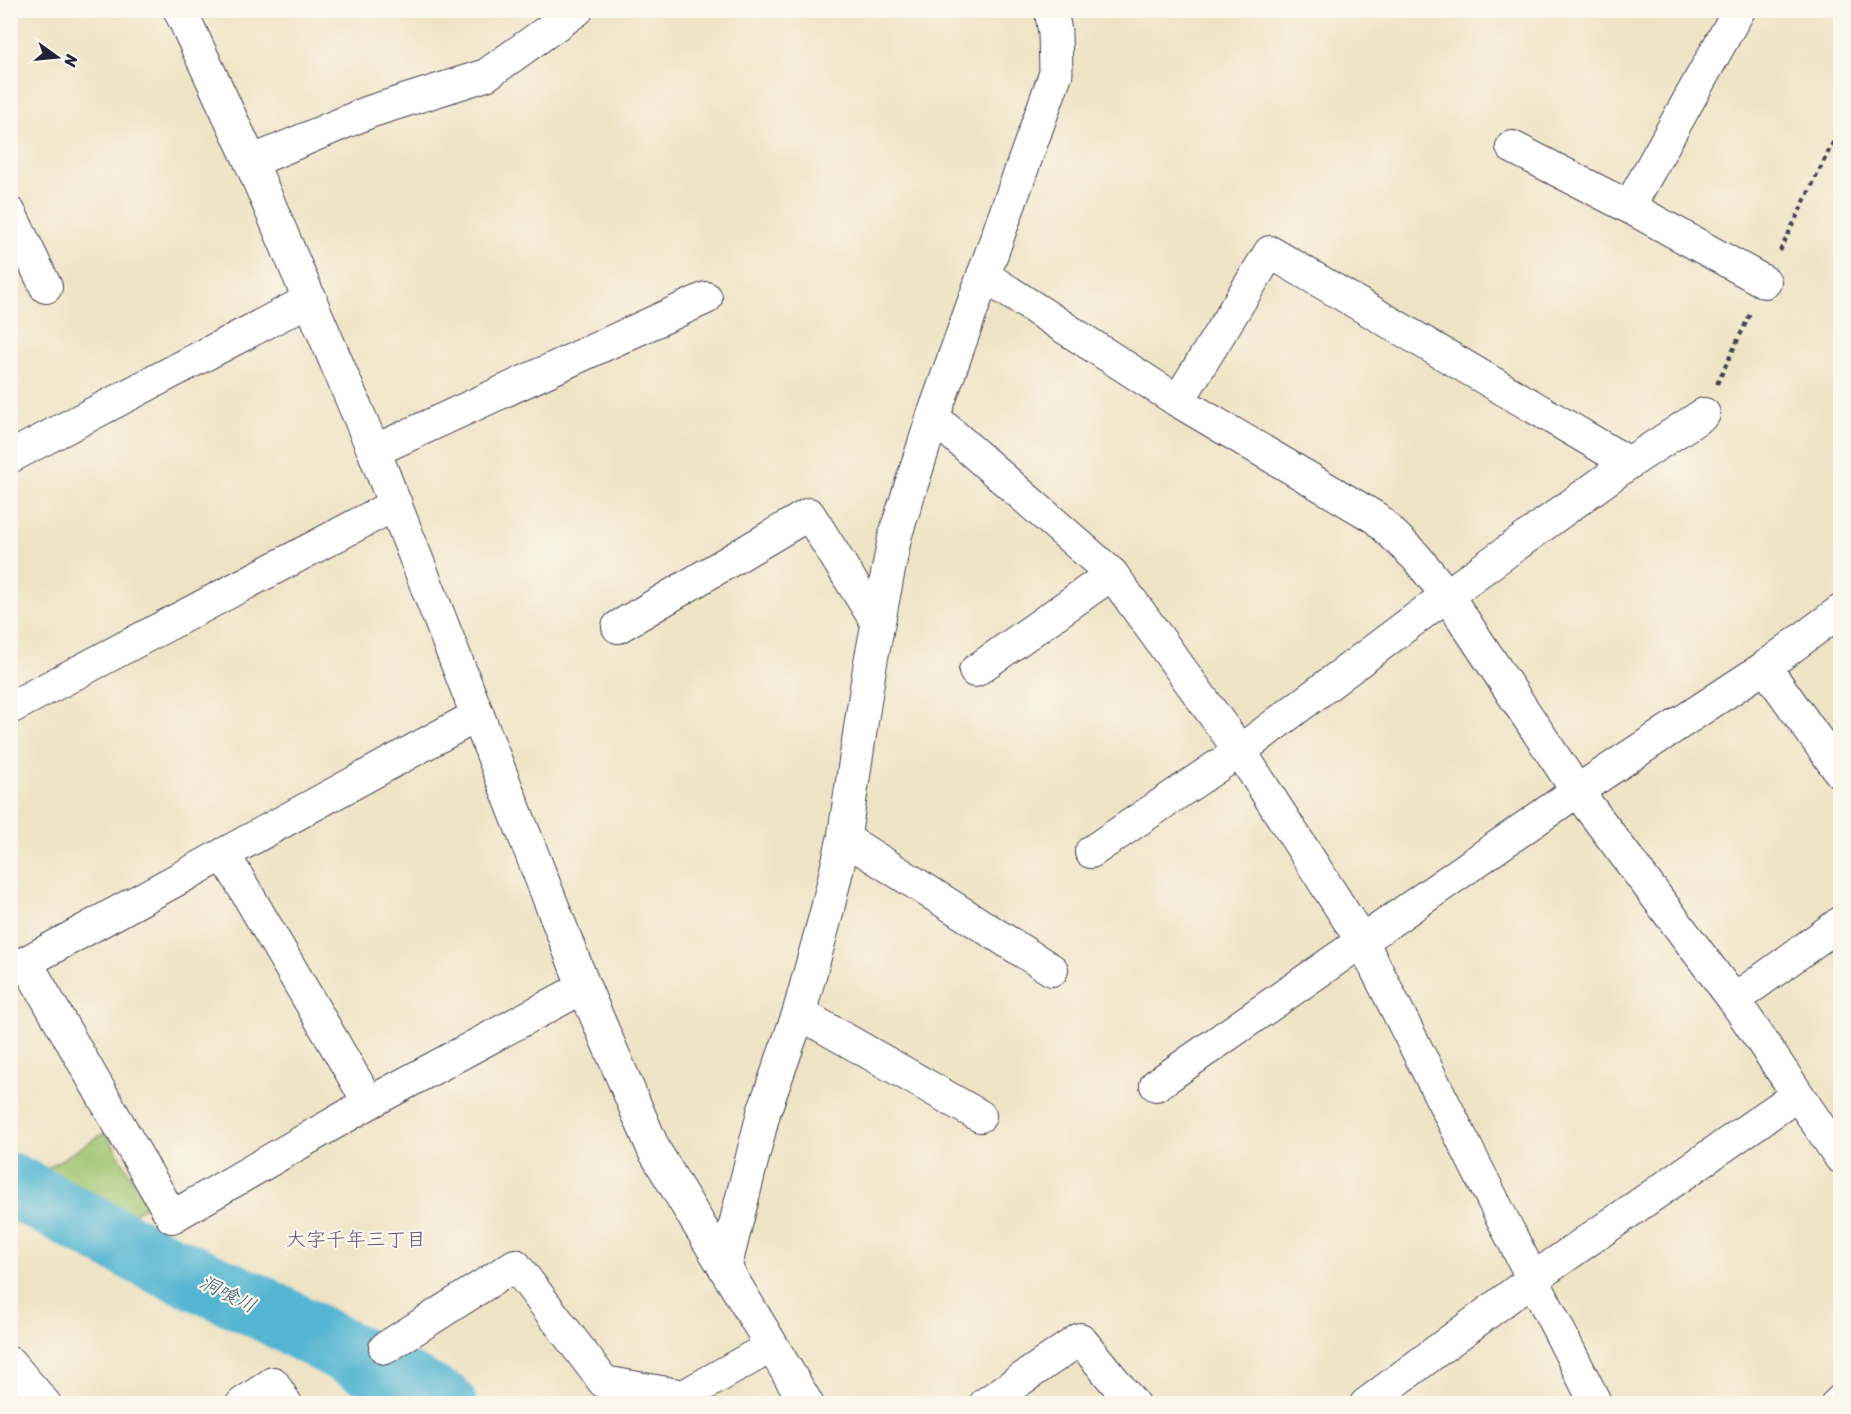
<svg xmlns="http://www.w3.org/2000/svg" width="1851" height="1414" viewBox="0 0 1851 1414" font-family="Sriracha,'Klee One',sans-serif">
<rect width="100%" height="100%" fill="#fbf7ec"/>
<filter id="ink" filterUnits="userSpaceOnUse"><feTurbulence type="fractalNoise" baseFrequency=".0167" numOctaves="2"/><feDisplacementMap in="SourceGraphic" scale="12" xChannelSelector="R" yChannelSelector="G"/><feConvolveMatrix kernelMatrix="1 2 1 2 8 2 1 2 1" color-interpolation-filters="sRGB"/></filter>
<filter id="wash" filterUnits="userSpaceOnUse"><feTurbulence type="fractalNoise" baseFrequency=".008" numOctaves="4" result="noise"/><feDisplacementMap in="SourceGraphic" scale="24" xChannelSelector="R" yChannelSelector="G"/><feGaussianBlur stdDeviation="1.35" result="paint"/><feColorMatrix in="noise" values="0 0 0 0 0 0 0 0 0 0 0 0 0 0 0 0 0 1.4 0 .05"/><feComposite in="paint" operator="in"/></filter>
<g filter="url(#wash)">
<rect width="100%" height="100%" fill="#efe3c5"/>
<path fill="#a0c46f" stroke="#617355" stroke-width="1.5" d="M106 1132 147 1205 110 1228 30 1179Z"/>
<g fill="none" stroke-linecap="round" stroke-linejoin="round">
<path stroke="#52b5d1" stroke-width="64" d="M10 1184 147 1256 260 1307 445 1404"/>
</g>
</g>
<g filter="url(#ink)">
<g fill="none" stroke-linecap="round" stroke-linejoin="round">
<defs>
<g id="minor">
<path d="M1739 10 1629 207 1765 282"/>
<path d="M1512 147 1629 207"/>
<path d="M251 162 369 112 486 75 577 10"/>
<path d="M10 213 46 287"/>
<path d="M983 275 1178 401 1376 518 1416 557 1447 595 1577 791 1734 1000 1840 1157"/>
<path d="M1178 401 1270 252 1629 463"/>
<path d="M933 417 1112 574 1240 751 1362 941 1596 1404"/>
<path d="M374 451 706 298"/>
<path d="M10 457 311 299"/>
<path d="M618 627 809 514 878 624"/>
<path d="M1765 667 1840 772"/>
<path d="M975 671 1112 574"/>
<path d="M10 708 396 504"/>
<path d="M844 838 1052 970"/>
<path d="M1091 852 1240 751 1447 595 1629 463 1704 414"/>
<path d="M224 854 369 1103"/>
<path d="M26 962 172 1217 369 1103 584 987"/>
<path d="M10 971 478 715"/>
<path d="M1734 1000 1840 923"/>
<path d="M799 1013 980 1116"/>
<path d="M1156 1085 1577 791 1765 667 1840 611"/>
<path d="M385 1348 515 1265 604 1382 684 1396 772 1346"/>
<path d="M10 1363 45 1404"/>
<path d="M242 1404 273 1383 286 1404"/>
<path d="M985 1404 1080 1339 1133 1404"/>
<path d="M1366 1404 1534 1278 1797 1095"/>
<path d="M1837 1404 1840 1401"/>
</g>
<g id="tertiary">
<path d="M180 10 251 162 374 451 584 987 654 1150 807 1404"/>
<path d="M725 1267 764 1111 799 1013 826 915 844 838 870 665 895 536 933 417 1056 73 1055 32 1051 10"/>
</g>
</defs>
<use href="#minor" stroke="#413f50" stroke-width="34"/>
<use href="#tertiary" stroke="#413f50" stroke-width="35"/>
<g stroke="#413f50" stroke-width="4" stroke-dasharray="4.5 4.5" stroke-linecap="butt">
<path d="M1780 251 1840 128"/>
<path d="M1717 384 1751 312"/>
</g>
<use href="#minor" stroke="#fff" stroke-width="32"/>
<use href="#tertiary" stroke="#fff" stroke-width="33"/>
</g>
</g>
<g text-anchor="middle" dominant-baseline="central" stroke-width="4.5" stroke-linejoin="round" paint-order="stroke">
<g font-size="20" fill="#63527b" stroke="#fbf7ec">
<text x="356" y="1239">大字千年三丁目</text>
</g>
<g font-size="20" font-style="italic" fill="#355d77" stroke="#fbf7ec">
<text transform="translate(228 1294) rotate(27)">洞喰川</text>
</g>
</g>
<rect width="1851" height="1414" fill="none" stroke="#fbf7ec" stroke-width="36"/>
<g transform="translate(57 57) rotate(105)" stroke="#fbf7ec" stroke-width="4.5" paint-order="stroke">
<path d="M0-4.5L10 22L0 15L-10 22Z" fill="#22223b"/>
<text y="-9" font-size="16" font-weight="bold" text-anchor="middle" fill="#22223b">N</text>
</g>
</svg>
